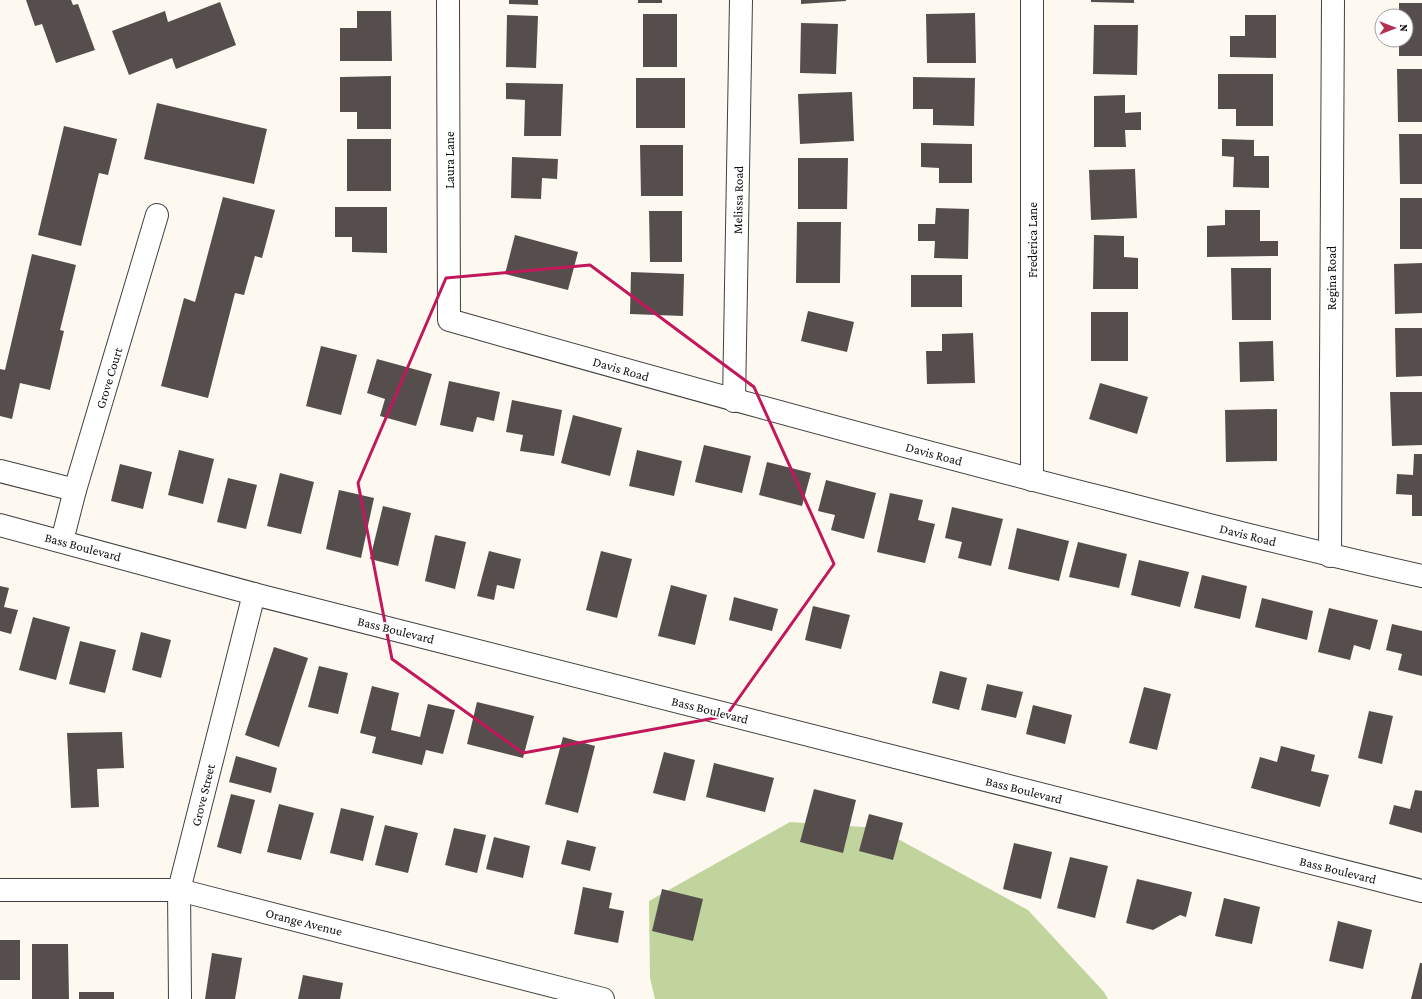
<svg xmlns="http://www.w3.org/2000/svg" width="1422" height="999" viewBox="0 0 1422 999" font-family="'Crimson Pro',serif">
<rect width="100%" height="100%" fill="#fdf9f1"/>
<path fill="#c1d49e" d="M790 822 878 828 1028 910 1104 992 1108 999H655L650 978 649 901Z"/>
<g fill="#564e4c">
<path d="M26 0H71L73 5 78 4 95 50 56 63 42 24 35 26Z"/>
<path d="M509 0H538V5L509 4Z"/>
<rect x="638" y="0" width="24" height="3"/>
<path d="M801 0H846V1L801 4Z"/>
<path d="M1091 0H1134V3L1091 2Z"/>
<path d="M220 2 236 45 176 69 172 58 129 75 112 31 165 11 168 22Z"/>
<path d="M1399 3H1422V56H1399V40H1406V16H1399Z"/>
<path d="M357 11H391L392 61H340V28H357Z"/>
<path d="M975 13 976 63H927L926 14Z"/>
<rect x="643" y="14" width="34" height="53"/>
<path d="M507 15 538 16 536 68 506 67Z"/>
<path d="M1245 15H1276V58L1230 57V36H1245Z"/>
<path d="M801 23 838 24 836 74 800 73Z"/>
<path d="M1094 25H1138L1137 75 1093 74Z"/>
<path d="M1397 69H1422V122H1398Z"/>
<path d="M1218 74H1273V126H1236V109H1218Z"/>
<path d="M391 76V129H357V112H340V77Z"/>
<path d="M913 77 975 78 974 126 933 125V109H913Z"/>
<rect x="636" y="78" width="49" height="50"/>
<path d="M506 83 563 84 561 136H524L525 100 506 99Z"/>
<path d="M852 92 854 141 800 144 798 94Z"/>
<path d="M1125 95V113L1141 112V130H1125L1126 147H1094V96Z"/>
<path d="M157 103 267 129 254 184 144 159Z"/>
<path d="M64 126 117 139 108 175 99 173 81 246 38 235Z"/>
<path d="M1399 134H1422V184H1400Z"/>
<rect x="347" y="139" width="44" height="52"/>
<path d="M1222 139 1254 140V156H1269V188L1233 187 1234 157 1222 156Z"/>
<path d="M921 143 972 144V183H939V168L921 167Z"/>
<path d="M640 145H683V196H641Z"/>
<path d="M512 157 558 159 557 179 542 178 541 199 511 198Z"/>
<path d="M798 158H848L847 209H798Z"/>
<path d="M1135 169 1137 218 1091 220 1089 170Z"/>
<path d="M223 197 275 210 262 258 255 256 244 295 235 293 208 398 161 386 184 298 195 302Z"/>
<rect x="1400" y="198" width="22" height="51"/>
<path d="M335 207H387V253L352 252V237H335Z"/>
<path d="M936 208 969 209 968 259 934 258 935 241H918V224H935Z"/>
<path d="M1225 210H1260V241H1278V256L1207 257V226L1225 225Z"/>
<path d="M649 211H682V262H650Z"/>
<path d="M797 222H841L840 283H796Z"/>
<path d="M515 235 578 252 568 290 505 274Z"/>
<path d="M1094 235 1124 236V257L1138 258V289H1093Z"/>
<path d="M32 254 76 265 60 330 64 331 50 390 20 383 12 419 0 416V369L5 370Z"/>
<path d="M1422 263V313L1395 314 1394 264Z"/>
<path d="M1231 268H1271V320H1232Z"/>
<path d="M631 272 684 274 683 316 630 314Z"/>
<rect x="911" y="275" width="51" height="32"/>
<path d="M808 311 854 322 847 352 801 341Z"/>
<rect x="1091" y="312" width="37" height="49"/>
<path d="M1395 328H1422V376L1396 377Z"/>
<path d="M973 333 975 383 927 384 926 351H942V334Z"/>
<path d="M1273 341 1274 381 1240 382 1239 342Z"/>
<path d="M321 346 357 355 341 415 306 406Z"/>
<path d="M377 359 432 374 416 426 380 416 385 399 367 393Z"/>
<path d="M449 381 500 392 494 421 477 417 473 432 440 425Z"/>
<path d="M1100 383 1148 397 1137 434 1089 419Z"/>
<path d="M1390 392H1422V445L1392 446Z"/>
<path d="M512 400 562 410 554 456 520 451 523 435 506 432Z"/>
<path d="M1277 409V461L1226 462 1225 410Z"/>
<path d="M573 415 622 428 610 476 561 463Z"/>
<path d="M704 445 751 456 742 493 695 482Z"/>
<path d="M179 450 214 459 203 504 168 495Z"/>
<path d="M637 450 682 461 674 496 629 486Z"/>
<path d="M1414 454H1422V516H1412V495L1396 494 1397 474 1413 475Z"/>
<path d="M767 462 811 473 802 506 759 495Z"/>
<path d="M120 464 152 472 143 509 111 501Z"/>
<path d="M280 473 314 482 301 534 267 526Z"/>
<path d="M228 478 257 485 246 529 217 522Z"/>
<path d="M826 480 876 493 864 539 831 530 835 515 818 511Z"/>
<path d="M339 490 374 498 361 558 326 549Z"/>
<path d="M890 493 923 500 918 520 935 524 925 563 877 552Z"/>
<path d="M383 506 411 513 398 566 370 559Z"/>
<path d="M952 507 1003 519 991 566 958 558 962 542 945 538Z"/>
<path d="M1017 528 1069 541 1059 581 1008 569Z"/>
<path d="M435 535 466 542 455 589 425 581Z"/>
<path d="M1078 542 1127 554 1119 588 1069 577Z"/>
<path d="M489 551 521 559 514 589 497 585 494 600 477 596Z"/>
<path d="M601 551 632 559 617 618 586 610Z"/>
<path d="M1139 560 1189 572 1180 607 1131 595Z"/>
<path d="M1202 575 1247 586 1240 619 1194 608Z"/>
<path d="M671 585 707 595 695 645 658 636Z"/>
<path d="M0 586 9 588 4 607 18 610 11 634 0 631Z"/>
<path d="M734 597 778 609 772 631 729 620Z"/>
<path d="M1262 598 1313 611 1307 640 1255 627Z"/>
<path d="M813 606 850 615 841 649 805 640Z"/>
<path d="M1329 608 1378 620 1370 650 1354 645 1350 660 1318 652Z"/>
<path d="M33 617 70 627 56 680 19 670Z"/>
<path d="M1392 624 1422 631V676L1398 670 1402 654 1386 650Z"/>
<path d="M141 632 171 640 161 678 132 670Z"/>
<path d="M80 641 116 650 105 693 69 684Z"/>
<path d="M274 647 308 658 279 747 245 735Z"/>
<path d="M319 666 348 673 338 714 308 707Z"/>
<path d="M940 671 967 678 959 710 932 703Z"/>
<path d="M987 684 1023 692 1016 718 981 710Z"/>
<path d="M372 686 399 693 391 730 420 737 428 704 455 710 443 754 426 750 422 765 372 753 376 737 360 733Z"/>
<path d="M1144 687 1171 694 1157 750 1129 743Z"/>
<path d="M477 702 534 716 523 758 467 744Z"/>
<path d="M1033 705 1072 715 1065 744 1026 734Z"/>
<path d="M1369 711 1393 716 1382 764 1358 758Z"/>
<path d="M122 732 124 768 97 769 99 807 71 808 67 733Z"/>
<path d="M563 737 595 746 578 813 545 804Z"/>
<path d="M1281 746 1315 755 1311 771 1329 775 1320 807 1251 788 1260 757 1277 762Z"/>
<path d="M664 752 695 760 685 801 653 793Z"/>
<path d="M236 756 277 768 271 793 229 782Z"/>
<path d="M714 763 774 778 765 812 706 797Z"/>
<path d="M814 789 856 800 843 853 800 842Z"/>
<path d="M1415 790 1422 791V833L1389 824 1394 805 1410 809Z"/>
<path d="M231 794 255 800 241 854 217 847Z"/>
<path d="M279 804 314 813 301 860 267 852Z"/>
<path d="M341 808 374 816 363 861 330 853Z"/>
<path d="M869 814 903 823 893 860 859 851Z"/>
<path d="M385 825 418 833 408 873 375 865Z"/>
<path d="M454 828 486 835 477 873 445 865Z"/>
<path d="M494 837 530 846 523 878 486 869Z"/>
<path d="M567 840 596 847 590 871 561 864Z"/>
<path d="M1014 843 1052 852 1041 899 1003 889Z"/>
<path d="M1070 857 1108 866 1095 918 1057 908Z"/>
<path d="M1137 879 1192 892 1186 917 1180 915 1153 930 1126 923Z"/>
<path d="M583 887 612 893 609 908 624 911 618 943 574 934Z"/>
<path d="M662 889 703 899 693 941 652 931Z"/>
<path d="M1224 898 1260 907 1252 944 1215 936Z"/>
<path d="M1338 921 1372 930 1363 969 1329 961Z"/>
<rect x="0" y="940" width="20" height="40"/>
<path d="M32 944H68L69 999H32Z"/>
<path d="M212 953 242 958 235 999H205Z"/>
<path d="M1420 963H1422V999H1411Z"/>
<path d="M303 975 343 983 340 999H298Z"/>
<rect x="79" y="992" width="35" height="7"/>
</g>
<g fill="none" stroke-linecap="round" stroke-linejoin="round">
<defs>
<g id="minor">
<path d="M448 0 449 320C668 382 887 443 1108 499 1212 526 1317 553 1422 576"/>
<path d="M1032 0V480"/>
<path d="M734 401 741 0"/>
<path d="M0 471 75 490"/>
<path d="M0 525 254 594 1422 891"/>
<path d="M62 541 75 490 157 215"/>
<path d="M1330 556 1333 0"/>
<path d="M0 890H179L603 999"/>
<path d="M180 999 179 890 254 594"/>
</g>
</defs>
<use href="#minor" stroke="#414141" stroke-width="24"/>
<use href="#minor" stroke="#fff" stroke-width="22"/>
</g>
<path fill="none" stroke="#c2185b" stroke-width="3" stroke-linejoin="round" d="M590 265 754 387 834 564 726 716 523 753 392 659 358 483 446 278Z"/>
<g text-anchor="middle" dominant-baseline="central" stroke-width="4" stroke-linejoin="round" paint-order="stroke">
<g font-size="13" fill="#0e0e0e" stroke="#fff">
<text transform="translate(449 160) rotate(-90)">Laura Lane</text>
<text transform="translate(738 200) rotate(-89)">Melissa Road</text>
<text transform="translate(1032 240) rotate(-90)">Frederica Lane</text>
<text transform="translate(1331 278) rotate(-90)">Regina Road</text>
<text transform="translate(621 369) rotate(16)">Davis Road</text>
<text transform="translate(109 378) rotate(-73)">Grove Court</text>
<text transform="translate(934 454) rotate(15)">Davis Road</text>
<text transform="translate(1248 535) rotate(14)">Davis Road</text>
<text transform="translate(83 547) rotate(15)">Bass Boulevard</text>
<text transform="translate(396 630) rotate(14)">Bass Boulevard</text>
<text transform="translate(710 710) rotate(14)">Bass Boulevard</text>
<text transform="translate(1024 790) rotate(14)">Bass Boulevard</text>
<text transform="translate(203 795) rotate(-76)">Grove Street</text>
<text transform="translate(1338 870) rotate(14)">Bass Boulevard</text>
<text transform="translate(304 922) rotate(14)">Orange Avenue</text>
</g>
</g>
<g transform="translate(1394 28) rotate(90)"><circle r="19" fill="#ffffff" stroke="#9f9f9f"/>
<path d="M0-3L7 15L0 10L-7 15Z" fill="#b03452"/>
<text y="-6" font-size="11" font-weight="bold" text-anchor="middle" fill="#0e0e0e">N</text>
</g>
</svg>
